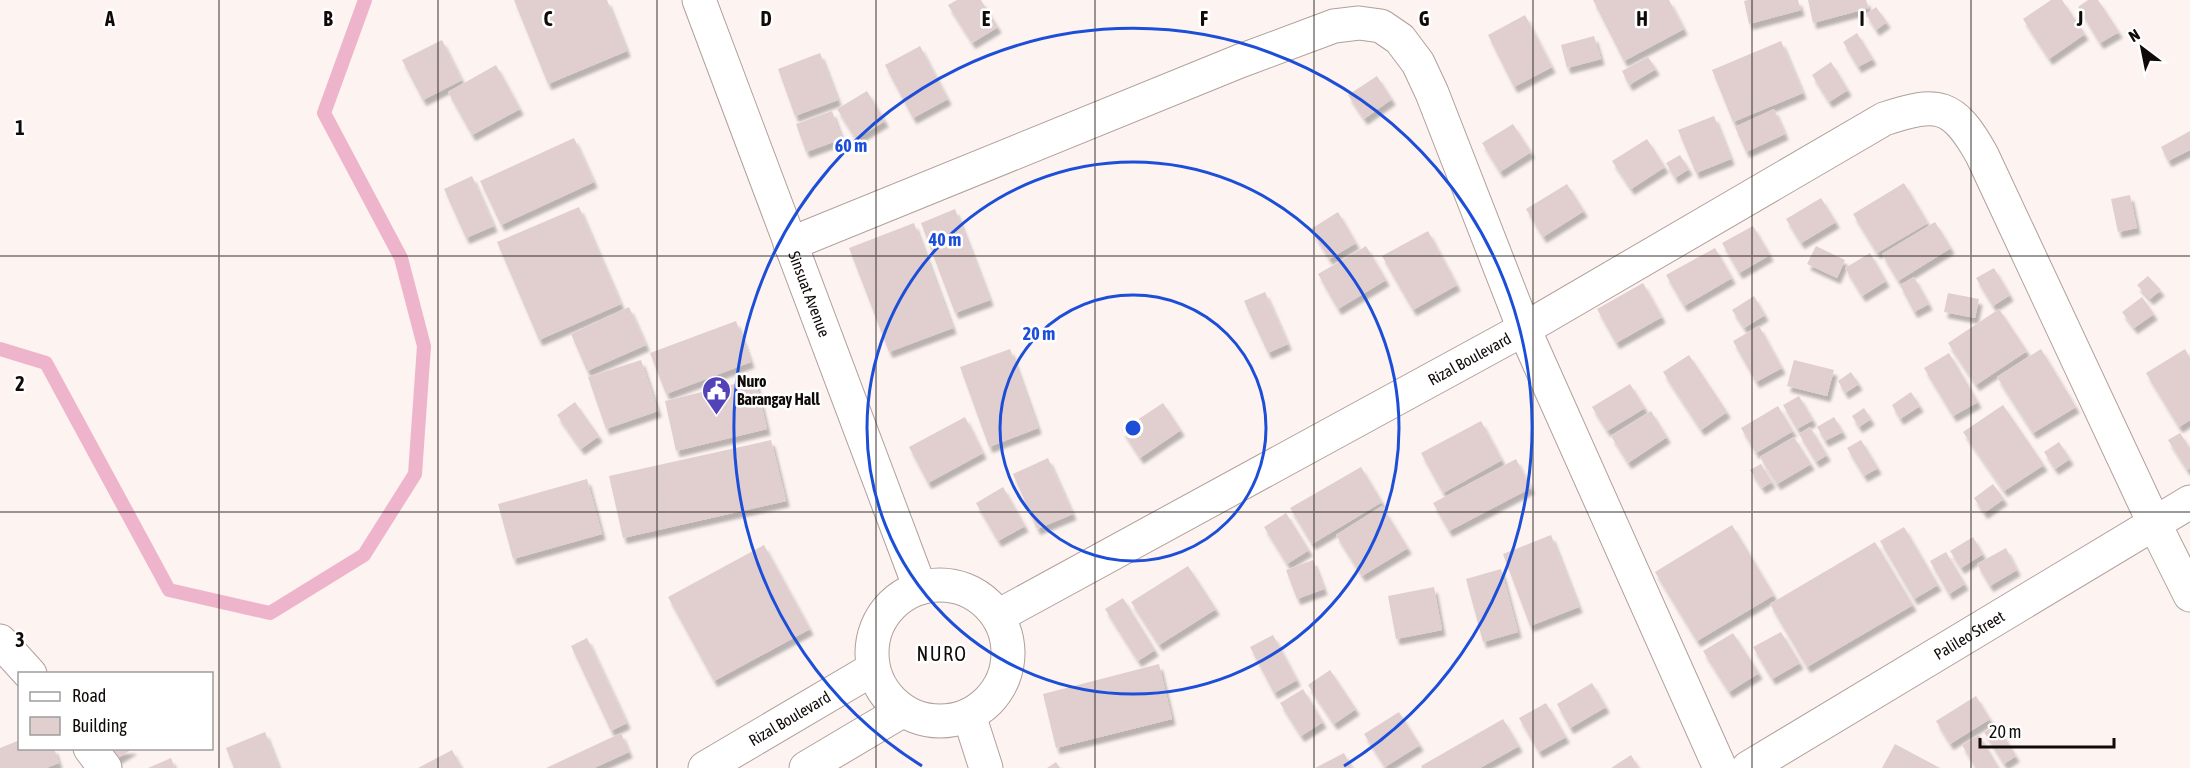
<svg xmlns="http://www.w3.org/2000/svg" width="2190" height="768" viewBox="0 0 2190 768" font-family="'Asap Condensed',sans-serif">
<defs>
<filter id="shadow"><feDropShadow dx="3.5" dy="6" stdDeviation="1.5" flood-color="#0004"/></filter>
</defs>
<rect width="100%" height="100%" fill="#fdf3f0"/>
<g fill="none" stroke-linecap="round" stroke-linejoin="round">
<path stroke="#eeb4cb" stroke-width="14" d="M0 349 46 363 169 590 270 613 364 555 415 474 424 346 401 258 324 113 365 0"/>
</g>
<g fill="#e1cfd0" filter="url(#shadow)">
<path d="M514 0H607L627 51 548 84Z"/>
<path d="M957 0H981L998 27 972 43 948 5Z"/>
<path d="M1593 0H1669L1684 29 1624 61Z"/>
<path d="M1748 0H1798L1801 10 1749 24 1744 1Z"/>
<path d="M1808 0H1866L1869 8 1813 23Z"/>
<path d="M2051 0H2062L2085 34 2049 59 2023 19Z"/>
<path d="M2088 0H2098L2119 32 2100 43 2078 7Z"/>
<path d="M1876 7 1887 22 1876 30 1866 14Z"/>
<path d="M1525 15 1552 67 1514 87 1488 35Z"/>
<path d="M1857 33 1873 59 1858 67 1843 42Z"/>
<path d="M1594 36 1601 59 1567 68 1561 45Z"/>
<path d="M442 40 462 80 423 100 402 60Z"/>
<path d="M1781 41 1803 93 1733 122 1712 70Z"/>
<path d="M920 46 948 99 913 118 885 65Z"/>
<path d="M820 53 838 100 795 116 778 69Z"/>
<path d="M1648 57 1656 69 1629 85 1622 71Z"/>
<path d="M1831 62 1848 90 1829 102 1812 75Z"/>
<path d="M496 65 520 109 472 135 448 92Z"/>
<path d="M1377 76 1392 99 1364 119 1348 95Z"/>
<path d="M867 91 885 121 856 139 837 109Z"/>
<path d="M1774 109 1785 134 1746 152 1735 127Z"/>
<path d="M832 111 842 139 806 152 796 124Z"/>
<path d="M1714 116 1731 159 1696 173 1678 130Z"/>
<path d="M1513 124 1531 152 1500 172 1482 143Z"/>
<path d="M2190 131V150L2168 161 2161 147Z"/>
<path d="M574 138 594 182 501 225 480 181Z"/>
<path d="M1647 139 1665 167 1631 189 1612 161Z"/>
<path d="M1680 155 1689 169 1675 178 1666 163Z"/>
<path d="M472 176 494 226 466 238 444 189Z"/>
<path d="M1904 183 1928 223 1877 253 1853 214Z"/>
<path d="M1567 184 1584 211 1543 237 1526 209Z"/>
<path d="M2130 195 2137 228 2118 232 2111 199Z"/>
<path d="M1821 198 1836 222 1801 243 1786 219Z"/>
<path d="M579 207 621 304 539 340 497 242Z"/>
<path d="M955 209 990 300 955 313 921 223Z"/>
<path d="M1338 212 1356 243 1329 259 1311 229Z"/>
<path d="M1935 222 1951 248 1898 281 1882 254Z"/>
<path d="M914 223 953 328 889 352 849 248Z"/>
<path d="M1753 226 1770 255 1739 273 1722 243Z"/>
<path d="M1428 231 1457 285 1413 310 1382 256Z"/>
<path d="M1366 246 1386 280 1338 309 1318 274Z"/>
<path d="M1816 246 1845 260 1837 278 1807 264Z"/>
<path d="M1715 248 1732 278 1684 306 1666 275Z"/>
<path d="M1870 253 1886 281 1862 296 1845 268Z"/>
<path d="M1994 268 2010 295 1993 306 1976 278Z"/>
<path d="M2148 276 2161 290 2150 299 2137 285Z"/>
<path d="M1914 277 1929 304 1914 312 1900 285Z"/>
<path d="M1643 283 1662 317 1616 343 1597 309Z"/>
<path d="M1265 292 1288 344 1268 353 1244 301Z"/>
<path d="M1948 293 1979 299 1975 318 1944 312Z"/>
<path d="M1754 296 1765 315 1744 328 1732 310Z"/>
<path d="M2142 297 2154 314 2134 328 2122 312Z"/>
<path d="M629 307 646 345 587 371 571 334Z"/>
<path d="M1999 309 2027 351 1976 385 1948 343Z"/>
<path d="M736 321 751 362 666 394 650 353Z"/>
<path d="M1759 326 1782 368 1756 382 1733 341Z"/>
<path d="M1010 349 1038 428 989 447 960 367Z"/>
<path d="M2041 349 2076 407 2033 433 1997 377Z"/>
<path d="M2185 349 2190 358V420L2179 427 2146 373Z"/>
<path d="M1949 353 1978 402 1953 416 1924 368Z"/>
<path d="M1689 355 1727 412 1701 430 1663 372Z"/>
<path d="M641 360 658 411 606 429 588 377Z"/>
<path d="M1794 360 1834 370 1827 396 1787 386Z"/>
<path d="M1851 372 1859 384 1845 393 1838 381Z"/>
<path d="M755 379 767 429 676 451 665 401Z"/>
<path d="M1630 384 1645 408 1607 431 1592 407Z"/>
<path d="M1911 392 1920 406 1900 419 1892 405Z"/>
<path d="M1799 396 1813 420 1797 429 1783 405Z"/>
<path d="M575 402 599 436 581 449 557 415Z"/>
<path d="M1163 403 1181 430 1140 458 1122 430Z"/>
<path d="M2003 405 2044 465 2004 491 1963 432Z"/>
<path d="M1778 406 1793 431 1756 453 1741 428Z"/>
<path d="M1864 408 1871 419 1859 427 1852 416Z"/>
<path d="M1651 411 1667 437 1628 463 1611 436Z"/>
<path d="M965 417 983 453 928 483 909 447Z"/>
<path d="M1834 417 1843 432 1825 441 1817 427Z"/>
<path d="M1481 421 1502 460 1443 493 1421 453Z"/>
<path d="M1810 427 1827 455 1816 462 1799 434Z"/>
<path d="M2180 433 2190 448V468L2187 470 2168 440Z"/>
<path d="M1794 437 1811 464 1777 484 1760 457Z"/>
<path d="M771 440 786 501 623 538 609 476Z"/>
<path d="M1861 440 1878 468 1864 476 1847 448Z"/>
<path d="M2059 442 2070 459 2055 469 2044 452Z"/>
<path d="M1048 458 1073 514 1037 529 1013 474Z"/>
<path d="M1516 459 1531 488 1449 531 1433 503Z"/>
<path d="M1761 464 1772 482 1762 488 1750 470Z"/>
<path d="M1361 467 1382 502 1312 544 1290 508Z"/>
<path d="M587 479 602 534 513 559 498 504Z"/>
<path d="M1993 484 2004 499 1984 513 1974 498Z"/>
<path d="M1003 487 1025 526 998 541 976 503Z"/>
<path d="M1382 506 1408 548 1362 576 1336 535Z"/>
<path d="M1286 513 1309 550 1287 564 1264 527Z"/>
<path d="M1732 525 1774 595 1697 641 1655 572Z"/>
<path d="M1904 527 1938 585 1914 599 1880 541Z"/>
<path d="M1551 535 1579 607 1530 626 1503 554Z"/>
<path d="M1973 537 1983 554 1961 568 1950 551Z"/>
<path d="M1875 542 1913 605 1807 667 1770 604Z"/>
<path d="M764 545 810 629 714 681 668 597Z"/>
<path d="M2006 548 2017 570 1990 586 1977 564Z"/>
<path d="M1946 552 1965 584 1949 594 1930 561Z"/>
<path d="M1313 560 1324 589 1297 599 1286 570Z"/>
<path d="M1188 566 1216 609 1159 645 1131 602Z"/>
<path d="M1501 569 1518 632 1483 642 1466 579Z"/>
<path d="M1434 587 1442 630 1396 639 1388 596Z"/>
<path d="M1123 598 1155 650 1138 661 1105 609Z"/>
<path d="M1781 632 1800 663 1772 679 1753 647Z"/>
<path d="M1733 633 1759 673 1729 692 1703 651Z"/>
<path d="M1273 635 1297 680 1274 693 1250 647Z"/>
<path d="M587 638 627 723 611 731 571 646Z"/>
<path d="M1159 664 1172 719 1056 748 1043 694Z"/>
<path d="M1330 670 1356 709 1334 724 1308 685Z"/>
<path d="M1592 683 1606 707 1570 728 1557 704Z"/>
<path d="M1303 689 1323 722 1301 736 1280 703Z"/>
<path d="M1976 696 1990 719 1950 744 1936 721Z"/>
<path d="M1546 703 1566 737 1539 752 1519 718Z"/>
<path d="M1399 712 1420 745 1385 767 1364 734Z"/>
<path d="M1503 719 1519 746 1480 768H1422L1421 766Z"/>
<path d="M1997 725 2016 756 2004 764 1984 732Z"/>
<path d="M265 732 279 768H234L226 748Z"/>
<path d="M621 733 629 752 594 768H546Z"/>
<path d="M1979 735 1999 768H1976L1962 745Z"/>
<path d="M20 740V748H54L59 763 46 768H0V748Z"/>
<path d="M1895 744 1940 768H1882Z"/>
<path d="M101 748H134L110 763Z"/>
<path d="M452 750 462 768H418Z"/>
<path d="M1344 753 1352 768H1315Z"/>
<path d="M1631 755 1639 768H1611Z"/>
<path d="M171 758 175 768H148Z"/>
<path d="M1056 762 1060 768H1047Z"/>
</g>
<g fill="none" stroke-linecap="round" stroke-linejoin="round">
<defs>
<g id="minor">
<path d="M790 244 1240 61 1334 26 1359 23 1381 26 1400 39 1418 63 1432 93 1524 329 1720 768"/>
<path id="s1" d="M998 616 1524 329 1884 119C1938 101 1953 103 1982 155L2155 525 2190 595"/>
<path d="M0 641 30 674"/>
<path d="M90 748 105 768"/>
<path id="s2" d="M1748 768 2190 502"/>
</g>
<g id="secondary">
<path id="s3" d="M705 768 873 669"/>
<path d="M806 768 902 711"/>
</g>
<g id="primary">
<path id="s4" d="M699 0 920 588"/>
<circle cx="940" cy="653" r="68"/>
<path d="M969 715 986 768"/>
</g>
</defs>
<use href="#minor" stroke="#b0a09b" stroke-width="35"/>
<use href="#secondary" stroke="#b0a09b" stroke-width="35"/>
<use href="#primary" stroke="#b0a09b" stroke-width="35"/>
<use href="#minor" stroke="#fff" stroke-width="33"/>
<use href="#secondary" stroke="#fff" stroke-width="33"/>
<use href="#primary" stroke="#fff" stroke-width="33"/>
</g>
<path fill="none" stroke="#100b09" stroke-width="1.5" stroke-opacity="0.55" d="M219 0V768M438 0V768M657 0V768M876 0V768M1095 0V768M1314 0V768M1533 0V768M1752 0V768M1971 0V768M0 256H2190M0 512H2190"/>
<g fill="none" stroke="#1d4ed8" stroke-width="3">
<circle cx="1133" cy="428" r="133"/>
<circle cx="1133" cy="428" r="266"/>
<path d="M922 766A399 399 0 1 1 1344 766"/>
</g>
<defs>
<symbol id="civic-pin" viewBox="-11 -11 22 30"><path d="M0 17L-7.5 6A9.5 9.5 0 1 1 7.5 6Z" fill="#5442b9" stroke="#fff"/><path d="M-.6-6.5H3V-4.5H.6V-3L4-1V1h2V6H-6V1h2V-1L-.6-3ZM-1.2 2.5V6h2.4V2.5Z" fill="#fff"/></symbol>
</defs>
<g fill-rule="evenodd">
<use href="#civic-pin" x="700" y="374" width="33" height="45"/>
</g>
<g text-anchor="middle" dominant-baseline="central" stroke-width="5" stroke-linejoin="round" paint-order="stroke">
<g font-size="16" fill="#100b09" stroke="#fff">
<text stroke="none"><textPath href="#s4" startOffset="314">Sinsuat Avenue</textPath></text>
<text stroke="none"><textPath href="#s1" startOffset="537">Rizal Boulevard</textPath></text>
<text stroke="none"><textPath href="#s2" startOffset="258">Palileo Street</textPath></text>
<text stroke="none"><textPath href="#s3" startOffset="98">Rizal Boulevard</textPath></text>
</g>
<g font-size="16" font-weight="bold" fill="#100b09" stroke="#fff" text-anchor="start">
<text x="737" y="381">Nuro<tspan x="737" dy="18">Barangay Hall</tspan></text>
</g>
<g font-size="20" letter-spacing="1.5" fill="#100b09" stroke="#fff">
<text x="942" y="653">NURO</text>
</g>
</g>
<g font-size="20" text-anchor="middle" font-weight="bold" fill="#100b09" stroke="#fff" stroke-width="5" stroke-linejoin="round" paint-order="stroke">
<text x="110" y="26">A</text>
<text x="328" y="26">B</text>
<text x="548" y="26">C</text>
<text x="766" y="26">D</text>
<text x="986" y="26">E</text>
<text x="1204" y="26">F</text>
<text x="1424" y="26">G</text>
<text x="1642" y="26">H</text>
<text x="1862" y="26">I</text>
<text x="2080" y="26">J</text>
<text x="20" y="135">1</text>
<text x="20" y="391">2</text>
<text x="20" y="647">3</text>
</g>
<circle cx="1133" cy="428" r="9" fill="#1d4ed8" stroke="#fff" stroke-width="3"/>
<g font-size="18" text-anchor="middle" font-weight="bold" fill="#1d4ed8" stroke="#fff" stroke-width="5" stroke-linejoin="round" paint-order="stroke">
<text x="851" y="152">60 m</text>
<text x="945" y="246">40 m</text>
<text x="1039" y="340">20 m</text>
</g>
<rect x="18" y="672" width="195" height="78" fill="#ffffff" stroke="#9f9d9d" stroke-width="1.5"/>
<rect x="30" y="692" width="30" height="9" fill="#ffffff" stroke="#9f9d9d" stroke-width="1.5"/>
<text x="72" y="702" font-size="18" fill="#100b09">Road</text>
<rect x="30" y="717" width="30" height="18" fill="#e1cfd0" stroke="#9f9d9d" stroke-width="1.5"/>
<text x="72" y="732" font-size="18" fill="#100b09">Building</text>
<g transform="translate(2142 48) rotate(328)" stroke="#ffffff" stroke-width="4.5" paint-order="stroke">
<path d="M0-4.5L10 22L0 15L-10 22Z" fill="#100b09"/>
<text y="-9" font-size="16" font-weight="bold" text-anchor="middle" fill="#100b09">N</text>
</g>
<path d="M1980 738v9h134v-9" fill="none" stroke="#100b09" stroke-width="3"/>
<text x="1989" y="738" font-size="18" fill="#100b09" stroke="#ffffff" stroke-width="4.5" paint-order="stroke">20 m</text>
</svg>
